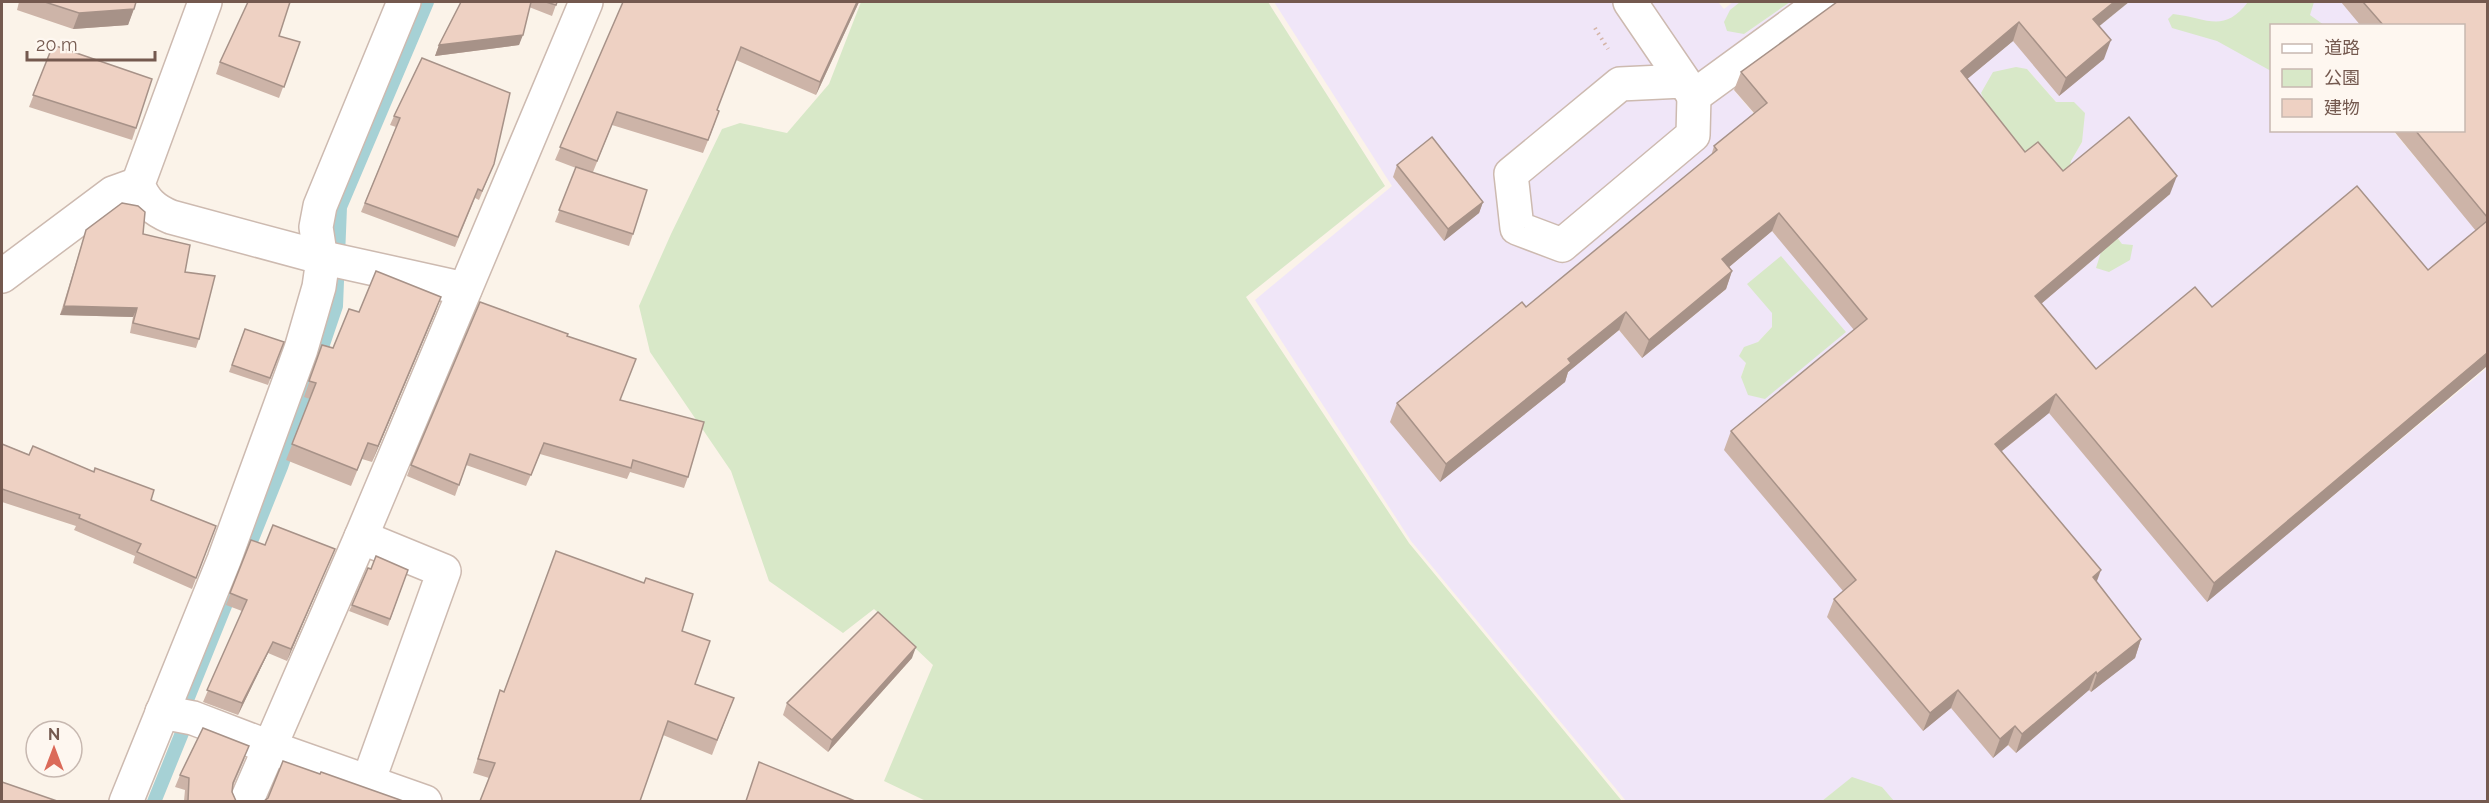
<svg xmlns="http://www.w3.org/2000/svg" width="2489" height="803" viewBox="0 0 2489 803" font-family="Raleway,'Noto Sans JP',sans-serif">
<rect width="100%" height="100%" fill="#fbf3e9"/>
<path fill="#f0e6f8" fill-rule="evenodd" d="M1274 2H1718L1724 9 1733 2H1740L1730 11 1744 34 1790 2H1838L1732 88 1760 121 1593 352 1619 330 1642 358 1725 290 1716 278 1772 231 2094 589 1788 223 1868 157 2071 439 2207 601 2487 368 2351 205 2205 326 2089 388 1886 146 2013 41 2086 37 2129 2H2341L2361 25 2272 26V130L2393 131 2483 238 2487 352V801L1894 802 1882 787 1852 778 1822 801H1626L1411 541 1255 300 1392 186ZM2027 69 2056 102H2074L2082 142 2071 161 2069 172 2122 244 2060 187ZM1772 313 1846 332 1741 377 1746 363 1758 342 1772 327ZM2026 664 2015 752 2008 745 1993 757Z"/>
<g fill="#d8e8c8">
<path d="M861 2H1268L1385 186 1246 297 1409 543 1622 801 928 802 884 781 933 665 874 609 843 633 769 581 731 471 650 352 639 306 671 234 722 129 740 123 787 133 829 84Z"/>
<path d="M1740 2H1790L1744 34 1727 31 1724 22 1730 10Z"/>
<path d="M2248 2H2314L2310 15 2324 25 2272 26 2271 71 2217 41 2172 28 2168 19 2173 14C2208 18 2223 34 2248 2Z"/>
<path d="M2016 67 2027 69 2056 102H2074L2085 113 2082 142 2071 161 2069 172 2122 244 2133 245 2130 260 2109 272 2096 268 2101 252 2027 156 1990 113 1981 93 1993 72Z"/>
<path d="M1781 256 1846 332 1765 399 1748 395 1741 377 1746 363 1739 356 1744 347 1758 342 1772 327V313L1747 284Z"/>
<path d="M1852 777 1882 787 1894 801H1822Z"/>
</g>
<g fill="none" stroke-linecap="round" stroke-linejoin="round">
<g stroke="#a6d1d5" stroke-width="14">
<path d="M317 362 336 306 340 207 427 2"/>
<path d="M154 802 184 728 185 705 281 467 311 380"/>
</g>
<defs>
<g id="minor">
<path d="M205 2 138 184C144 201 154 210 171 217L320 257 465 289"/>
<path d="M1630 2 1694 96 1823 2"/>
<path d="M1683 81 1620 84 1511 174 1517 228 1562 245 1693 135 1694 96"/>
<path d="M2 276 113 193 138 184"/>
<path d="M361 537 444 571 368 782"/>
<path d="M162 712 193 718 269 747 425 802"/>
<path d="M126 802 224 560 301 349 319 287 322 266 316 227 320 206 404 2"/>
<path d="M246 802 361 537 586 2"/>
</g>
</defs>
<use href="#minor" stroke="#cdbab0" stroke-width="36"/>
<path stroke="#d4b4a6" stroke-width="4" stroke-dasharray="1.5 4.5" stroke-linecap="butt" d="M1595 28 1608 49"/>
<use href="#minor" stroke="#fff" stroke-width="33"/>
</g>
<g fill="#cdb4a8">
<path d="M19 2H136L128 25 73 29 17 10Z"/>
<path d="M461 2H557L552 16 529 7 519 45 435 56 439 45Z"/>
<path d="M623 2H859L816 95 736 60 717 110 715 123 703 153 612 125 593 172 633 234 629 246 555 222 576 168 555 160Z"/>
<path d="M1837 2 2099 26 2104 59 2059 96 2013 41 1967 79 2025 152 2063 171 2170 194 2041 304 2096 369 2212 307 2428 270 2476 231 2393 130H2463V26H2361L2341 2H2487V366L2207 602 2049 413 2002 451 2097 582 2141 639 2135 658 2091 692 2089 690 2016 753 2008 745 1993 758 1951 708 1923 731 1827 617 1834 599 1843 591 1724 450 1731 431 1854 330 1772 231 1729 267 1732 271 1726 289 1642 358 1619 330 1568 372 1565 382 1440 482 1390 422 1397 403 1526 307 1711 156 1714 146 1754 113 1734 90 1741 72Z"/>
<path d="M279 36 300 42 279 98 216 74 220 62Z"/>
<path d="M53 45 136 128 132 140 29 107Z"/>
<path d="M422 58 494 164 479 200 475 198 455 247 361 212 396 127 390 125 394 116Z"/>
<path d="M1397 165 1483 202 1479 213 1444 241 1393 177Z"/>
<path d="M86 230 143 234 185 272 199 339 196 348 130 333 133 317 60 315Z"/>
<path d="M359 312 435 313 372 462 362 459 351 486 286 460 310 399 304 397 322 345 333 348Z"/>
<path d="M245 329 284 342 268 385 229 372Z"/>
<path d="M567 336 620 400 688 477 684 488 630 472 627 479 540 454 526 486 466 465 455 496 407 476 411 465Z"/>
<path d="M2 444 216 526 192 589 133 563 135 556 74 530 76 526 2 502Z"/>
<path d="M251 540 265 545 330 560 287 661 268 653 238 715 203 702 242 611 226 605Z"/>
<path d="M371 569 408 570 388 626 349 611 352 605Z"/>
<path d="M682 631 695 684 734 698 712 755 663 735 489 778 473 773 500 690 504 692Z"/>
<path d="M912 658 828 752 783 715 787 703Z"/>
<path d="M245 758 233 786 232 792 236 801H184L185 790 175 787 180 775Z"/>
</g>
<g fill="#a79288">
<path d="M857 2H859L816 95 820 82Z"/>
<path d="M2114 2H2129L2086 37 2093 19Z"/>
<path d="M134 9 128 25 73 29 79 13Z"/>
<path d="M2019 22 2013 41 1954 90 1961 71Z"/>
<path d="M523 35 519 45 435 56 439 45Z"/>
<path d="M2111 40 2104 59 2059 96 2066 78Z"/>
<path d="M2177 176 2170 194 2028 315 2035 296Z"/>
<path d="M1483 202 1479 213 1444 241 1448 229Z"/>
<path d="M1779 213 1772 231 1716 278 1722 259Z"/>
<path d="M1732 271 1726 289 1642 358 1649 340Z"/>
<path d="M441 297 435 313 372 462 378 446Z"/>
<path d="M64 306 137 308 133 317 60 315Z"/>
<path d="M1626 312 1619 330 1568 372 1565 382 1440 482 1446 464 1568 359Z"/>
<path d="M2487 353V366L2207 602 2214 583Z"/>
<path d="M2056 394 2049 413 1988 462 1995 444Z"/>
<path d="M335 549 330 560 287 661 291 649Z"/>
<path d="M2101 570 2094 589 2093 577Z"/>
<path d="M2141 639 2135 658 2091 692 2097 674Z"/>
<path d="M273 642 268 653 238 715 242 703Z"/>
<path d="M916 647 912 658 828 752 832 740Z"/>
<path d="M2096 672 2089 690 2016 753 2022 734Z"/>
<path d="M1958 690 1951 708 1923 731 1930 713Z"/>
<path d="M2015 726 2008 745 1993 758 2000 739Z"/>
</g>
<g fill="#eed1c3" stroke="#a79288" stroke-width="1.5">
<path d="M45 2H136L134 9 79 13Z"/>
<path d="M248 2H290L279 36 300 42 284 87 220 62Z"/>
<path d="M461 2H531L523 35 439 45Z"/>
<path d="M546 2H557L556 5Z"/>
<path d="M623 2H857L820 82 741 47 717 110 719 111 708 140 617 112 597 161 560 147Z"/>
<path d="M1837 2H2114L2093 19 2111 40 2066 78 2019 22 1961 71 2025 152 2038 142 2063 171 2129 117 2177 176 2035 296 2096 369 2195 287 2212 307 2357 186 2428 270 2487 221V353L2214 583 2056 394 1995 444 2101 570 2093 577 2141 639 2097 674 2096 672 2022 734 2015 726 2000 739 1958 690 1930 713 1834 599 1856 580 1731 431 1867 319 1779 213 1722 259 1732 271 1649 340 1626 312 1568 359 1571 363 1446 464 1397 403 1522 302 1526 307 1717 150 1714 146 1767 103 1741 72Z"/>
<path d="M2363 2H2487V217L2415 130H2463V26H2384Z"/>
<path d="M53 45 152 79 136 128 33 95Z"/>
<path d="M422 58 510 93 494 164 482 191 478 189 458 237 365 203 400 118 394 116Z"/>
<path d="M1432 137 1483 202 1448 229 1397 165Z"/>
<path d="M576 167 647 190 633 234 559 210Z"/>
<path d="M122 203 138 206 145 212 143 234 190 245 185 272 215 276 199 339 133 323 137 308 64 306 86 230Z"/>
<path d="M376 271 441 297 378 446 368 443 357 470 292 444 316 383 309 381 322 345 333 348 349 309 359 312Z"/>
<path d="M480 302 568 334 567 336 636 359 620 400 704 422 688 477 633 460 631 468 544 443 531 475 470 454 459 485 411 465Z"/>
<path d="M245 329 284 342 270 378 232 365Z"/>
<path d="M2 444 29 455 33 446 94 472 95 468 154 490 151 500 216 526 196 578 137 552 141 544 79 518 80 515 2 489Z"/>
<path d="M273 525 335 549 291 649 273 642 242 703 207 690 247 600 230 593 251 540 265 545Z"/>
<path d="M556 551 644 583 646 578 693 594 682 631 710 641 695 684 734 698 717 740 668 721 640 801H480L495 763 478 759 500 690 504 692Z"/>
<path d="M376 556 408 570 390 619 352 605 368 568 371 569Z"/>
<path d="M878 612 916 647 832 740 787 703Z"/>
<path d="M203 728 249 746 233 783 232 792 236 801H188L189 778 180 775Z"/>
<path d="M283 761 320 774 321 772 403 801H264L268 798Z"/>
<path d="M759 762 855 801H746Z"/>
<path d="M2 782 57 801H2Z"/>
</g>
<rect width="2489" height="803" fill="none" stroke="#74594f" stroke-width="6"/>
<rect x="2270" y="24" width="195" height="108" fill="#fef7f0" stroke="#c7b8b0" stroke-width="1.5"/>
<rect x="2282" y="44" width="30" height="9" fill="#ffffff" stroke="#c7b8b0" stroke-width="1.5"/>
<text x="2324" y="54" font-size="18" fill="#74594f">道路</text>
<rect x="2282" y="69" width="30" height="18" fill="#d8e8c8" stroke="#c7b8b0" stroke-width="1.5"/>
<text x="2324" y="84" font-size="18" fill="#74594f">公園</text>
<rect x="2282" y="99" width="30" height="18" fill="#eed1c3" stroke="#c7b8b0" stroke-width="1.5"/>
<text x="2324" y="114" font-size="18" fill="#74594f">建物</text>
<g transform="translate(54 749)"><circle r="28" fill="#fef7f0" stroke="#c7b8b0" stroke-width="1.5"/>
<path d="M0-4.5L10 22L0 15L-10 22Z" fill="#db6a59"/>
<text y="-9" font-size="16" font-weight="bold" text-anchor="middle" fill="#74594f">N</text>
</g>
<path d="M27 51v9h128v-9" fill="none" stroke="#74594f" stroke-width="3"/>
<text x="36" y="51" font-size="18" fill="#74594f" stroke="#fef7f0" stroke-width="4.5" paint-order="stroke">20 m</text>
</svg>
